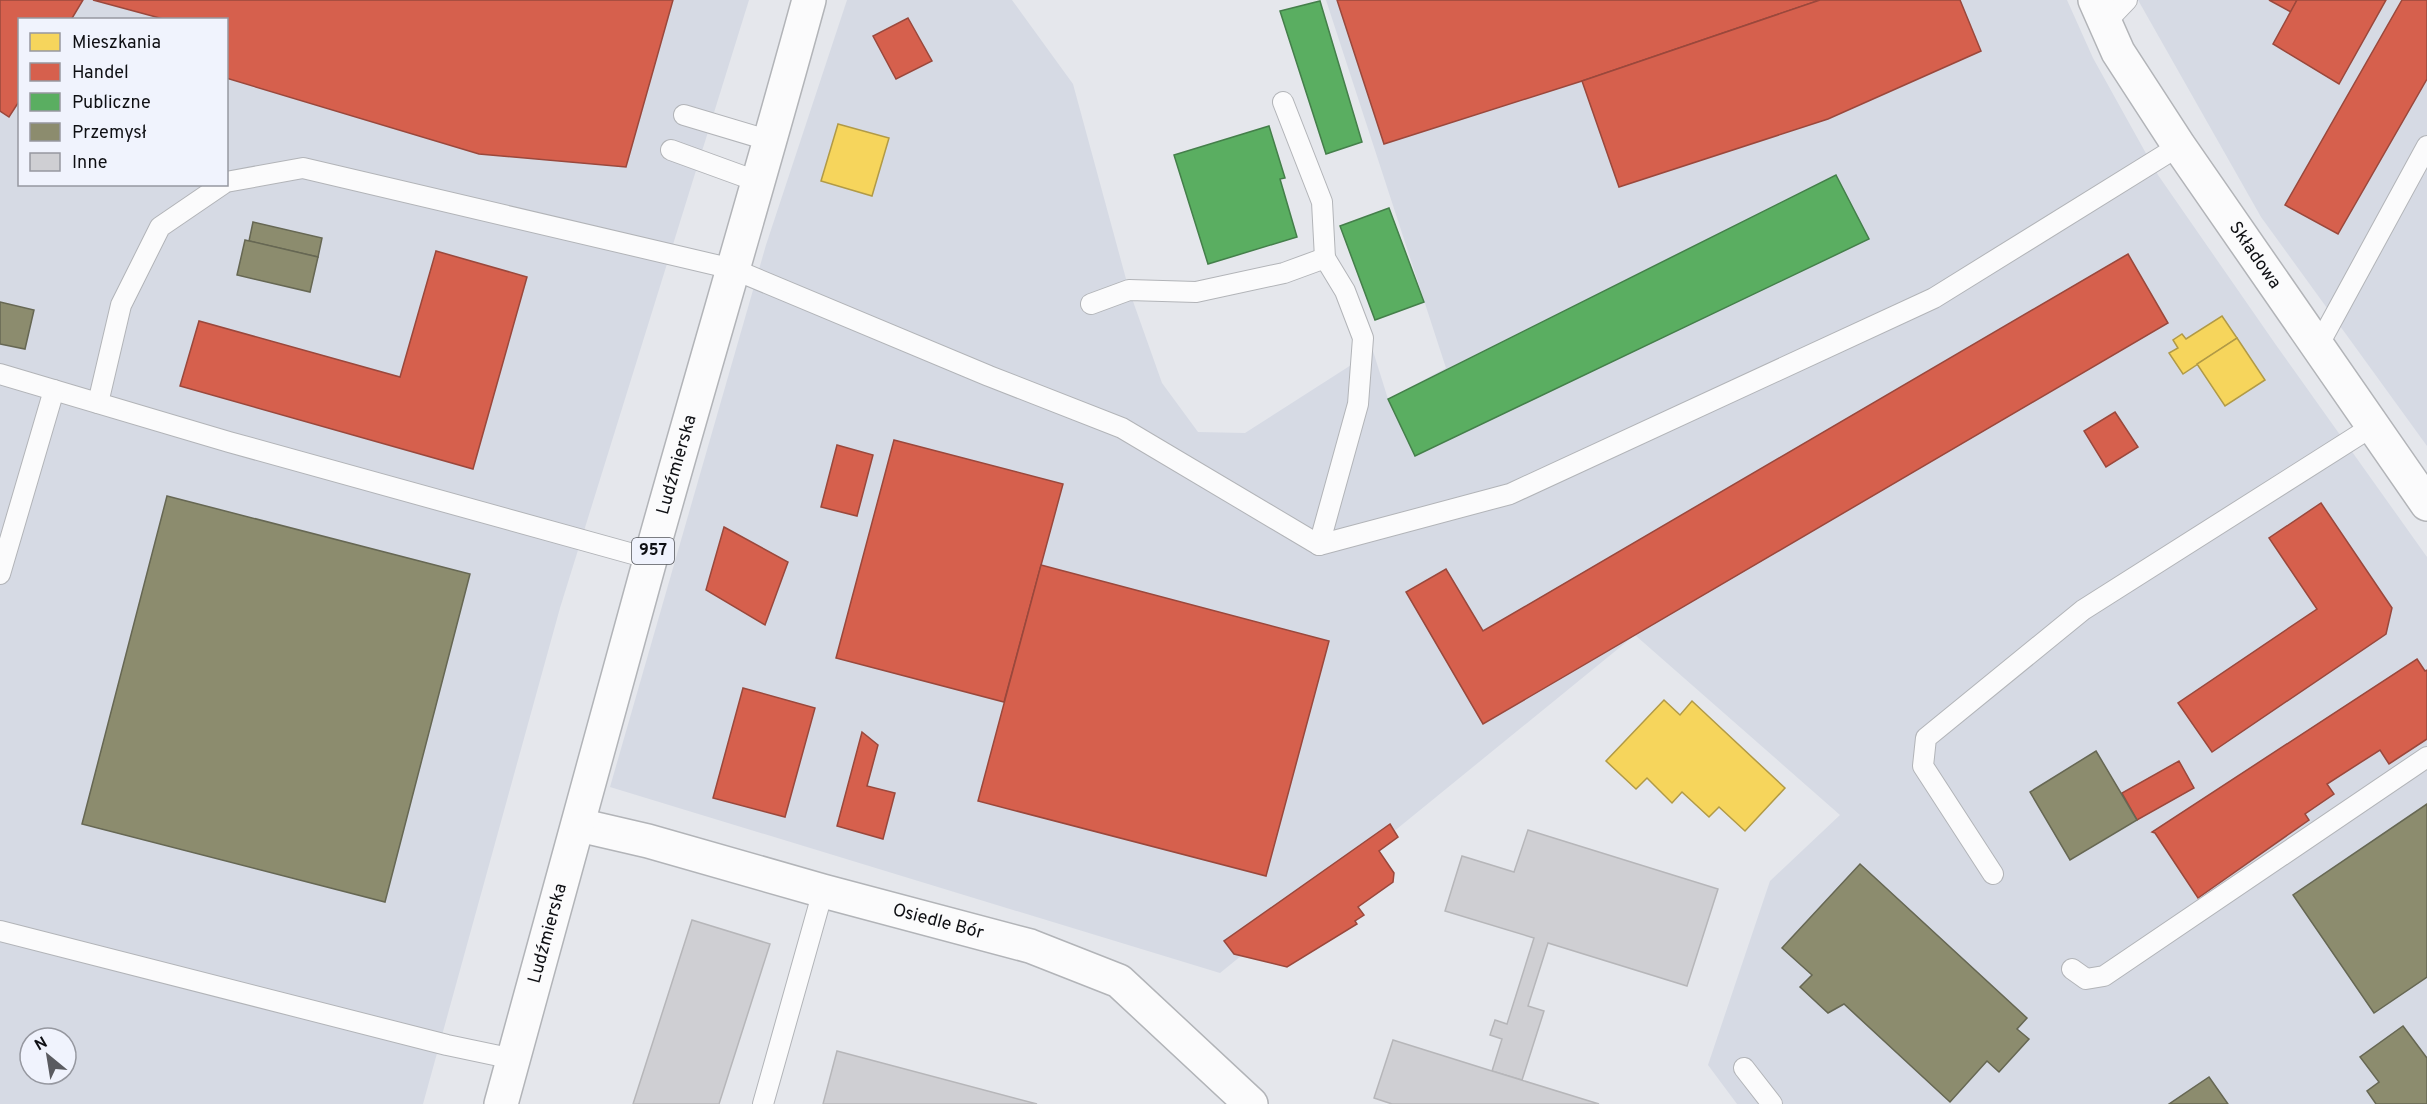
<svg xmlns="http://www.w3.org/2000/svg" width="2427" height="1104" viewBox="0 0 2427 1104" font-family="Overpass,sans-serif">
<rect width="100%" height="100%" fill="#e5e7ec"/>
<g fill="#d6dae4" fill-rule="evenodd">
<path d="M0 0H749L560 608 423 1104H0ZM20 20H226V184H20ZM30 1038H66V1074H30Z"/>
<path d="M847 0H1012L1073 84 1129 290 1162 383 1198 432 1245 433 1373 351 1388 399 1446 368 1326 0H2067L2093 58 2158 175 2276 345 2427 557V1104H1737L1708 1065 1770 881 1840 815 1635 635 1220 973 610 787 766 245Z"/>
<path d="M2138 0H2427V446L2261 217Z"/>
</g>
<g fill="#f6d55c" stroke="#b19a46" stroke-width="1.5">
<path d="M838 124 889 138 872 196 821 181Z"/>
<path d="M2222 316 2237 338 2183 374 2169 353 2178 348 2173 340 2182 334 2186 339Z"/>
<path d="M2237 338 2265 380 2225 406 2197 364Z"/>
<path d="M1664 700 1680 715 1692 701 1785 788 1745 831 1719 807 1709 817 1682 792 1672 803 1647 778 1636 789 1606 761Z"/>
</g>
<g fill="#d6604d" stroke="#9a483c" stroke-width="1.5">
<path d="M0 0H83L71 20H20V100L9 117 0 111Z"/>
<path d="M93 0H673L626 167 479 154 226 78V20H167Z"/>
<path d="M1337 0H1820L1582 81 1384 144Z"/>
<path d="M1820 0H1960L1981 51 1828 119 1619 187 1582 81Z"/>
<path d="M2269 0H2297L2291 12Z"/>
<path d="M2297 0H2386L2339 84 2273 44Z"/>
<path d="M2402 0H2427V79L2338 234 2285 205Z"/>
<path d="M908 18 932 61 896 79 873 36Z"/>
<path d="M436 251 527 277 473 469 180 386 199 321 400 377Z"/>
<path d="M2128 254 2168 323 1483 724 1406 592 1446 569 1483 631Z"/>
<path d="M2115 412 2138 447 2106 467 2084 431Z"/>
<path d="M894 440 1063 484 1004 702 836 658Z"/>
<path d="M837 445 873 455 857 516 821 507Z"/>
<path d="M2321 503 2392 608 2386 634 2212 752 2178 703 2317 609 2269 538Z"/>
<path d="M724 527 788 562 765 625 706 590Z"/>
<path d="M1041 565 1329 641 1266 876 978 801Z"/>
<path d="M2417 659 2425 671 2427 670V739L2389 764 2380 750 2327 784 2334 794 2305 814 2309 820 2198 898 2155 833 2152 832Z"/>
<path d="M743 688 815 708 785 817 713 798Z"/>
<path d="M862 732 878 745 867 786 895 793 883 839 837 826Z"/>
<path d="M2179 761 2194 788 2137 820 2122 793Z"/>
<path d="M1390 824 1398 837 1379 851 1394 873 1393 882 1358 907 1364 915 1355 921 1357 924 1287 967 1234 954 1224 941Z"/>
</g>
<g fill="#5aae61" stroke="#447f4a" stroke-width="1.5">
<path d="M1320 1 1362 142 1326 154 1280 11Z"/>
<path d="M1269 126 1285 178 1280 179 1297 237 1208 264 1174 155Z"/>
<path d="M1836 175 1869 239 1415 456 1388 399Z"/>
<path d="M1389 208 1424 302 1375 320 1340 226Z"/>
</g>
<g fill="#8c8c6e" stroke="#666753" stroke-width="1.5">
<path d="M253 222 322 238 318 257 249 241Z"/>
<path d="M245 240 318 257 310 292 237 275Z"/>
<path d="M0 302 34 310 25 349 0 344Z"/>
<path d="M167 496 470 574 385 902 82 824Z"/>
<path d="M2096 751 2137 820 2070 860 2030 792Z"/>
<path d="M2427 804V977L2374 1013 2293 895Z"/>
<path d="M1860 864 2027 1018 2017 1029 2029 1039 1999 1072 1987 1061 1950 1102 1844 1004 1828 1013 1800 987 1812 975 1782 948Z"/>
<path d="M2403 1026 2427 1058V1104H2376L2367 1091 2379 1082 2360 1057Z"/>
<path d="M2209 1077 2228 1104H2169Z"/>
</g>
<g fill="#cfcfd3" stroke="#b6b6b9" stroke-width="1.5">
<path d="M1528 830 1718 889 1687 986 1548 943 1528 1006 1544 1011 1522 1080 1492 1071 1502 1039 1490 1035 1495 1020 1507 1024 1534 938 1445 911 1462 856 1514 872Z"/>
<path d="M692 920 770 944 719 1104H633Z"/>
<path d="M1393 1040 1492 1071 1599 1104H1392L1374 1098Z"/>
<path d="M837 1051 1037 1104H823Z"/>
</g>
<g fill="none" stroke-linecap="round" stroke-linejoin="round">
<defs>
<g id="lane">
<path d="M2105 23 2127 0"/>
<path d="M1283 102 1322 202 1325 258"/>
<path d="M684 115 771 141"/>
<path d="M671 150 759 182"/>
<path d="M226 182 303 168 733 269 989 376 1122 428 1319 545 1510 494 1934 298 2179 146"/>
<path d="M1091 304 1129 290 1196 292 1284 273 1325 258 1345 291 1363 338 1358 404 1319 545"/>
<path d="M2318 346 2427 146"/>
<path d="M0 374 229 442 651 559"/>
<path d="M98 403 121 305 160 227 223 184"/>
<path d="M0 574 54 390"/>
<path d="M1993 874 1923 766 1926 738 2083 610 2373 426"/>
<path d="M0 931 447 1045 514 1059"/>
<path d="M2072 969 2086 979 2104 976 2427 757"/>
<path d="M1744 1068 1772 1104"/>
<path d="M763 1104 823 891"/>
</g>
<g id="street">
<path id="s1" d="M2095 0 2118 52 2179 146 2427 504"/>
<path id="s2" d="M579 825 648 841 823 891 1030 946 1119 981 1251 1104"/>
</g>
<g id="primary">
<path id="s3" d="M501 1104C551 923 600 741 650 560 702 373 758 187 809 0"/>
</g>
</defs>
<use href="#lane" stroke="#b2b4b8" stroke-width="22"/>
<use href="#street" stroke="#b2b4b8" stroke-width="36"/>
<use href="#primary" stroke="#b2b4b8" stroke-width="36"/>
<use href="#lane" stroke="#fbfbfc" stroke-width="20"/>
<use href="#street" stroke="#fbfbfc" stroke-width="33"/>
<use href="#primary" stroke="#fbfbfc" stroke-width="33"/>
</g>
<g text-anchor="middle" dominant-baseline="central" stroke-width="6" stroke-linejoin="round" paint-order="stroke">
<rect fill="#f0f3fd" stroke="#52545a" stroke-width="1.5" x="632" y="538" width="42" height="26" rx="4.5"/>
<g font-size="16" font-weight="bold" fill="#0f1014">
<text x="653" y="551">957</text>
</g>
<g font-size="18" fill="#0f1014" stroke="#f0f3fd">
<text stroke="none"><textPath href="#s1" startOffset="302">Składowa</textPath></text>
<text stroke="none"><textPath href="#s3" startOffset="663">Ludźmierska</textPath></text>
<text stroke="none"><textPath href="#s2" startOffset="372">Osiedle Bór</textPath></text>
<text stroke="none"><textPath href="#s3" startOffset="177">Ludźmierska</textPath></text>
</g>
</g>
<rect x="18" y="18" width="210" height="168" fill="#f0f3fd" stroke="#9698a0" stroke-width="1.5"/>
<rect x="30" y="33" width="30" height="18" fill="#f6d55c" stroke="#9698a0" stroke-width="1.5"/>
<text x="72" y="48" font-size="18" fill="#0f1014">Mieszkania</text>
<rect x="30" y="63" width="30" height="18" fill="#d6604d" stroke="#9698a0" stroke-width="1.5"/>
<text x="72" y="78" font-size="18" fill="#0f1014">Handel</text>
<rect x="30" y="93" width="30" height="18" fill="#5aae61" stroke="#9698a0" stroke-width="1.5"/>
<text x="72" y="108" font-size="18" fill="#0f1014">Publiczne</text>
<rect x="30" y="123" width="30" height="18" fill="#8c8c6e" stroke="#9698a0" stroke-width="1.5"/>
<text x="72" y="138" font-size="18" fill="#0f1014">Przemysł</text>
<rect x="30" y="153" width="30" height="18" fill="#cfcfd3" stroke="#9698a0" stroke-width="1.5"/>
<text x="72" y="168" font-size="18" fill="#0f1014">Inne</text>
<g transform="translate(48 1056) rotate(330)"><circle r="28" fill="#f0f3fd" stroke="#9698a0" stroke-width="1.5"/>
<path d="M0-4.5L10 22L0 15L-10 22Z" fill="#5a5b60"/>
<text y="-9" font-size="16" font-weight="bold" text-anchor="middle" fill="#0f1014">N</text>
</g>
</svg>
